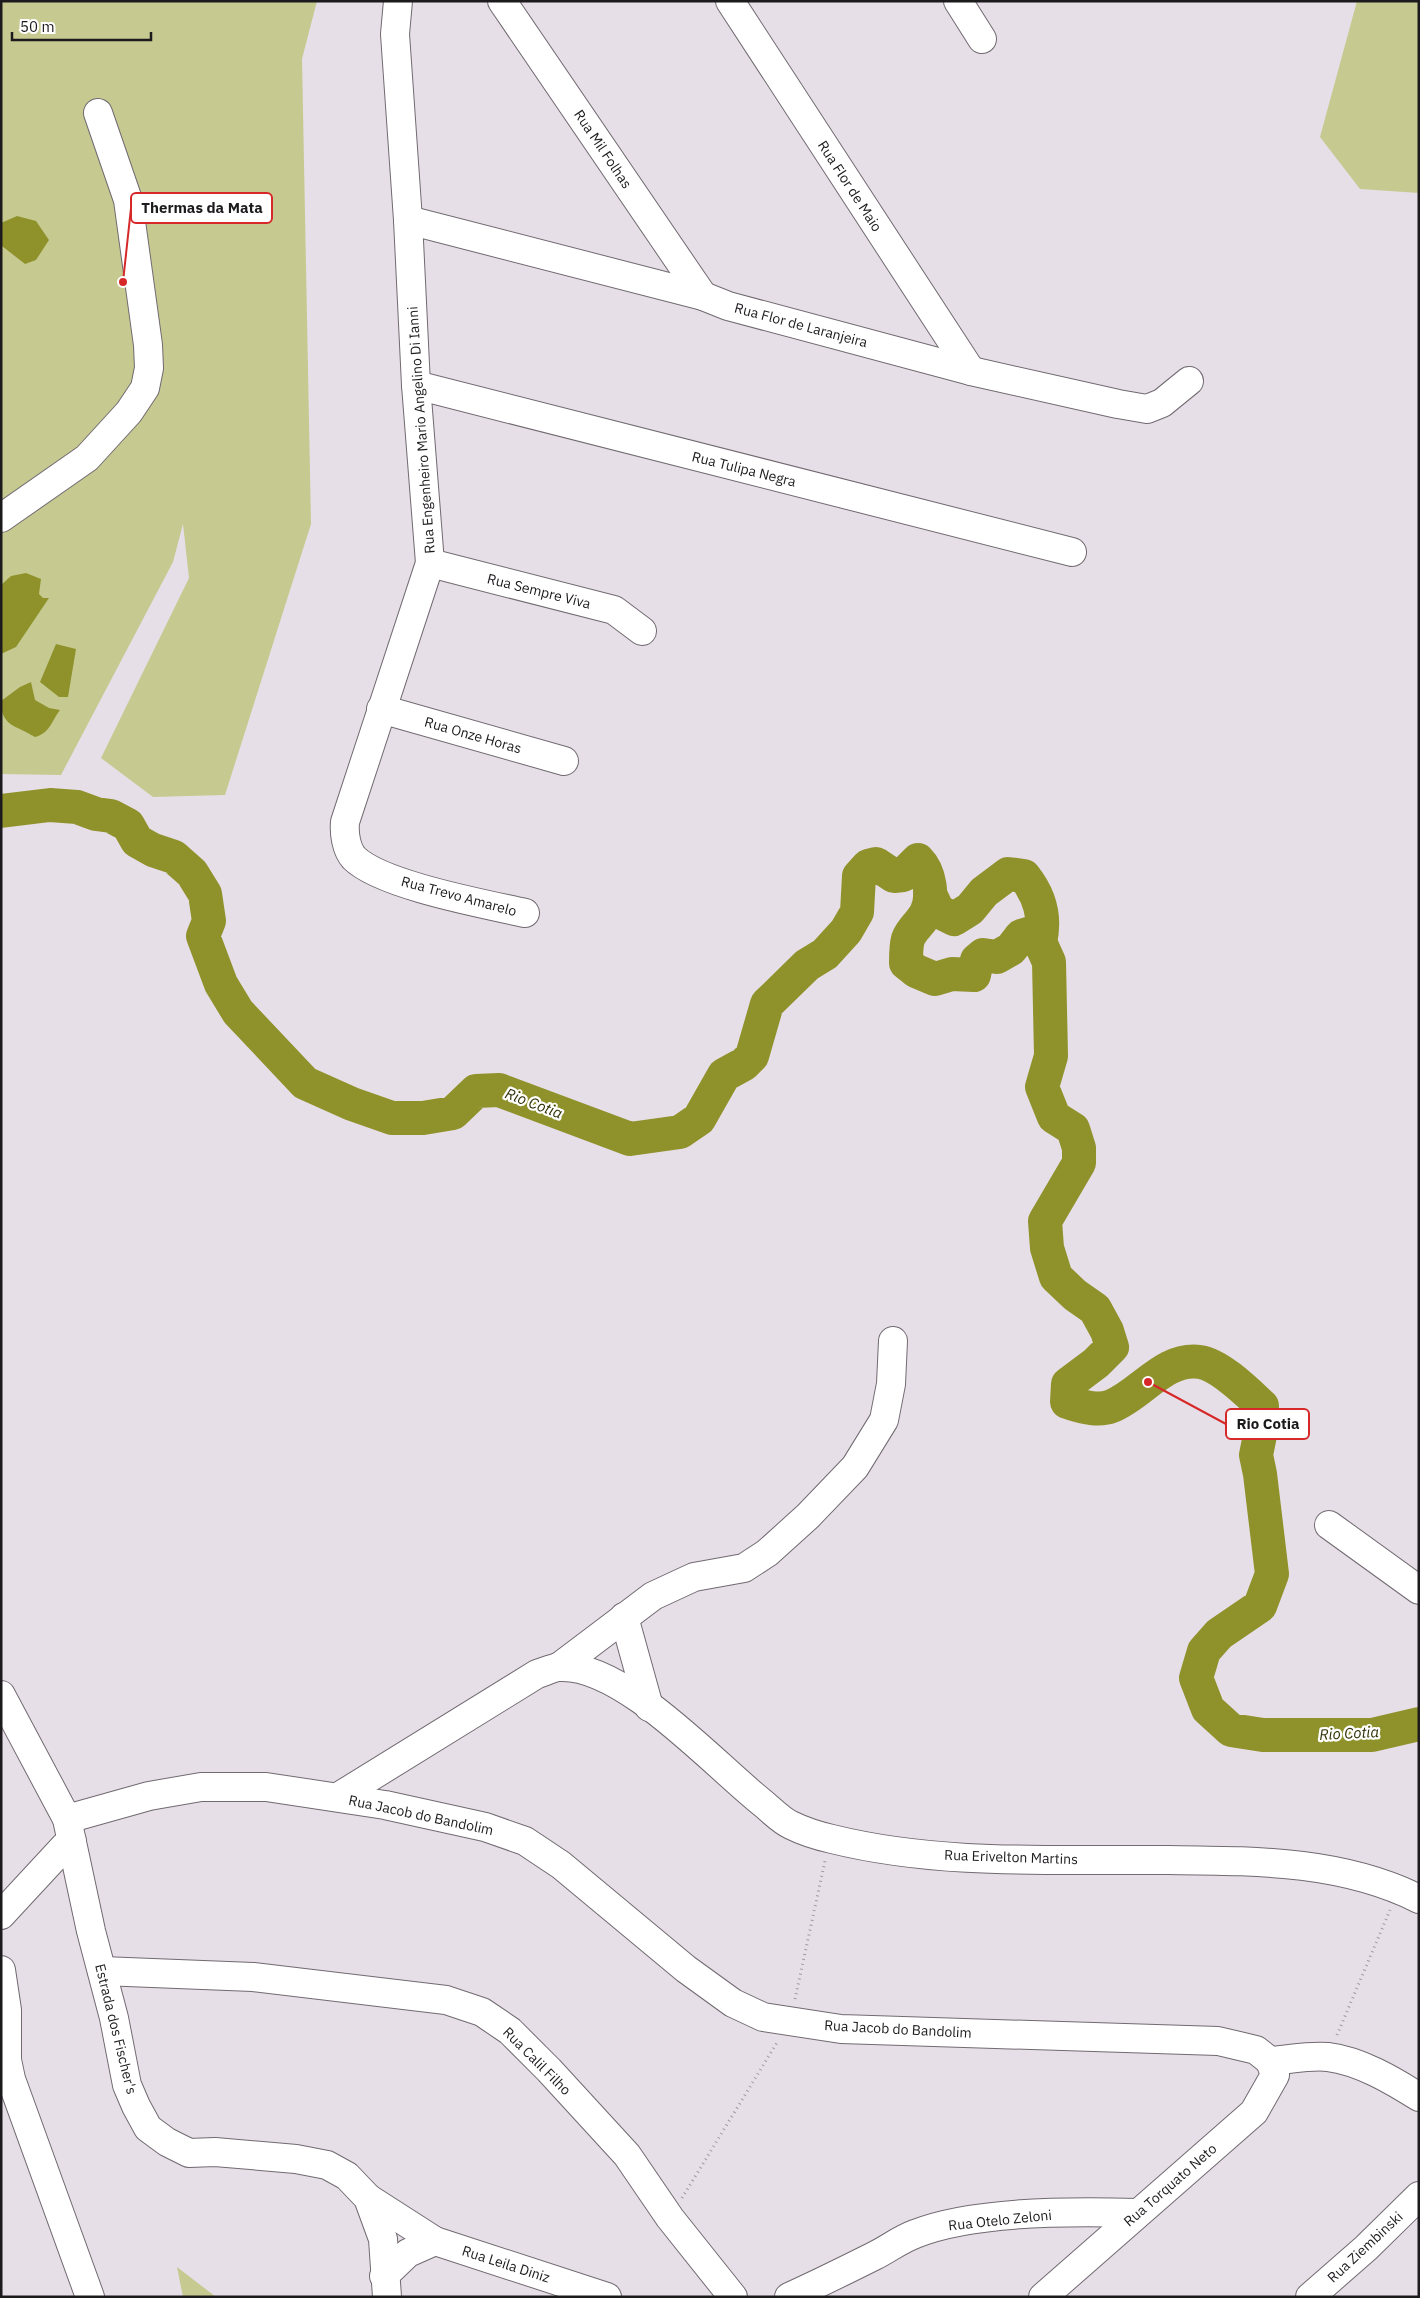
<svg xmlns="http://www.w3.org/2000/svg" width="1420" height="2298" viewBox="0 0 1420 2298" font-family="'IBM Plex Sans',sans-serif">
<rect width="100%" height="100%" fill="#e7dfe7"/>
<g fill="#c6ca90">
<path d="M1 1H317L302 59 311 524 225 795 153 797 101 758 189 578 183 524 173 562 61 775 1 774Z"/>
<path d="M1357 1H1419V193L1360 189 1320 137Z"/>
<path d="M177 2267 216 2297H183Z"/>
</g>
<g fill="#8f922b">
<path d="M17 216 36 221 49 240 36 260 25 264 2 246 1 248V223Z"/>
<path d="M26 573 41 579 39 594 43 598H49L16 647 1 654V585L11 576Z"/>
<path d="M56 644 76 649 68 697H59L40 682Z"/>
<path d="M31 682 35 700 49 708 60 710C51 722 50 733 35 737 15 725 1 726 1 701L20 687Z"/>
</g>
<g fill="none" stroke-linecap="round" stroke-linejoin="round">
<g stroke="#8f922b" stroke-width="34">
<path d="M1 811 50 805 77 807 96 814 111 816 128 825 137 841 153 850 174 857 192 873 205 894 209 921 203 936 221 984 238 1012 305 1083 352 1104 392 1118H423L453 1113 476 1091 499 1090 630 1139 680 1132 699 1119 724 1075 744 1064 752 1056 767 1004 807 965 825 954 846 931 857 912 859 876 868 866 876 864 894 876 903 875 918 860C930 872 934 897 926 913 922 922 912 928 908 939 906 946 906 955 906 963L916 971 935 979 952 974 974 975 977 960 983 955 997 957 1011 949 1021 936 1031 933 1040 942 1049 962 1051 1056 1042 1087 1054 1117 1073 1129 1079 1148V1163L1045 1221 1047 1248 1056 1277 1075 1295 1095 1309 1107 1331 1112 1347 1096 1363 1068 1384 1067 1402C1081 1406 1097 1412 1112 1406 1142 1394 1164 1357 1200 1362 1220 1365 1247 1392 1262 1406L1261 1430 1256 1455 1260 1474 1272 1574 1260 1606 1219 1634 1204 1651 1196 1678 1208 1709 1231 1730 1263 1735H1372L1419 1724"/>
<path d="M930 894 938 911 954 919 970 909 984 892 1008 874 1024 876C1040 896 1046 917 1040 942"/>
</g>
<defs>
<g id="minor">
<path d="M398 1 395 34 408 220 416 385 430 563 345 822C344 833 346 849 354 858 381 885 485 904 525 913"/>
<path d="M502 1 703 296"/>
<path d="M730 1 971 371"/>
<path d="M958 1 982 39"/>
<path d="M408 220 703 296 728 306 971 371 1118 404 1147 409 1162 403 1189 381"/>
<path d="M416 385 1072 552"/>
<path d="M1 518 87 458 129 412 145 388 149 368 148 345 128 200 98 113"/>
<path d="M430 563 614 610 642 631"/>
<path d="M381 709 564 761"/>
<path d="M1329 1525 1419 1590"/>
<path d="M624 1617 649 1707"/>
<path d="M559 1667 653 1596 694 1577 744 1568 767 1553 808 1516 855 1467 884 1420 891 1384 893 1341"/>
<path d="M1 1695 67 1819 91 1931 114 2018 127 2085 136 2106 148 2128 167 2142 189 2153 215 2152 296 2159 327 2165 347 2176 368 2198 383 2239 387 2297"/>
<path d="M338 1797 537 1674C544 1672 552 1668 559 1667 624 1663 716 1767 765 1805 773 1812 782 1821 791 1825 803 1831 819 1836 832 1839 941 1866 1056 1859 1168 1860 1253 1861 1341 1860 1419 1899"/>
<path d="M67 1819 149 1796 201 1787H266L385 1805 485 1827 525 1841 561 1865 686 1969 733 2003 763 2017 841 2029 1218 2041 1256 2050 1270 2061C1288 2060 1309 2055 1328 2057 1360 2061 1392 2080 1419 2097"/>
<path d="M1 1915 64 1847 72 1841"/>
<path d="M1 1970 7 2010V2060L11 2079 90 2297"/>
<path d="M102 1971 253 1977 446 2000 482 2012 510 2031 549 2070 627 2155 670 2218 733 2297"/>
<path d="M368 2198 435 2241 408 2253 384 2276"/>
<path d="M435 2241 607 2297"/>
<path d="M789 2297C818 2284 846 2270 874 2256 888 2249 901 2239 915 2234 972 2211 1075 2211 1137 2213"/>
<path d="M1043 2297 1254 2112 1275 2075 1270 2061"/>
<path d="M1310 2297 1366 2248 1419 2196"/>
</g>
</defs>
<use href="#minor" stroke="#716a71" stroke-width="30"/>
<g stroke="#a09aa0" stroke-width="3" stroke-dasharray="1 4" stroke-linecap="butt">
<path d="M795 1999 825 1861"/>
<path d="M1337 2035 1390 1910"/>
<path d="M682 2198 778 2041"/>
</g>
<use href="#minor" stroke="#fff" stroke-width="28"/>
</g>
<g text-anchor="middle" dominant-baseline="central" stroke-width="4.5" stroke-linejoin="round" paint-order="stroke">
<g font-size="14" fill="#1d1a1d" stroke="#fff">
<text transform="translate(603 149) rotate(56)">Rua Mil Folhas</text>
<text transform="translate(850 186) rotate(57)">Rua Flor de Maio</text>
<text transform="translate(801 325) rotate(15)">Rua Flor de Laranjeira</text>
<text transform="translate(421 430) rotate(-94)">Rua Engenheiro Mario Angelino Di Ianni</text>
<text transform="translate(744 469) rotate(14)">Rua Tulipa Negra</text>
<text transform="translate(539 591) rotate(14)">Rua Sempre Viva</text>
<text transform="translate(473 735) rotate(16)">Rua Onze Horas</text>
<text transform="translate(459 896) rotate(15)">Rua Trevo Amarelo</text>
<text transform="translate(421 1815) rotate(12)">Rua Jacob do Bandolim</text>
<text transform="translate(1011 1857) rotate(2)">Rua Erivelton Martins</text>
<text transform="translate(116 2029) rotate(76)">Estrada dos Fischer's</text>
<text transform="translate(898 2029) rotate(3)">Rua Jacob do Bandolim</text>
<text transform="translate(537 2061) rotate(45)">Rua Calil Filho</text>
<text transform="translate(1170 2185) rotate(-41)">Rua Torquato Neto</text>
<text transform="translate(1000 2220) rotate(-6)">Rua Otelo Zeloni</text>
<text transform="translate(1365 2247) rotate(-43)">Rua Ziembinski</text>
<text transform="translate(506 2264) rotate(18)">Rua Leila Diniz</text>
</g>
<g font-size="15" font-style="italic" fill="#2e2f04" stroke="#fff">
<text transform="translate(534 1103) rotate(21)">Rio Cotia</text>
<text transform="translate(1349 1733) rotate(-3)">Rio Cotia</text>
</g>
</g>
<path fill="none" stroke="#d62828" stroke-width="2" d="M123 282L131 208M1148 1382L1226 1424"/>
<g fill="#d62828" stroke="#fff" stroke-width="2">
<circle cx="123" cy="282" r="5"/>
<circle cx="1148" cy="1382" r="5"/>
</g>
<g fill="#fff" stroke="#d62828" stroke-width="2">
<rect x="131" y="193" width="141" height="30" rx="5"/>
<rect x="1226" y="1409" width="83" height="30" rx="5"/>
</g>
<g font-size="15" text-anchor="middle" font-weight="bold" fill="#1d1a1d">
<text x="202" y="213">Thermas da Mata</text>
<text x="1268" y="1429">Rio Cotia</text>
</g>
<rect width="1420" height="2298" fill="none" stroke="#1d1a1d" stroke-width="5"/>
<path d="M12 32v8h139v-8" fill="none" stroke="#1d1a1d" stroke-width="2.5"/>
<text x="20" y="32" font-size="15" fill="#1d1a1d" stroke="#ffffff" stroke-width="4" paint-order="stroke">50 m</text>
</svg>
